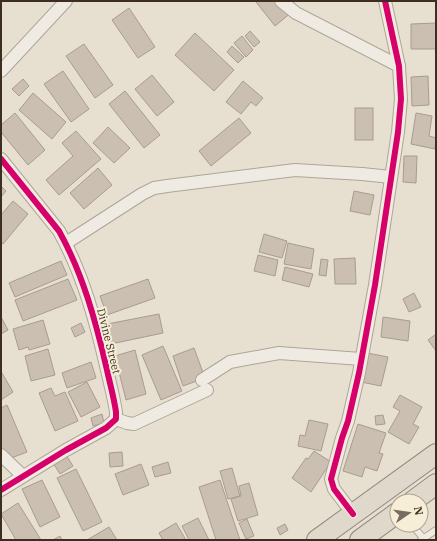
<svg xmlns="http://www.w3.org/2000/svg" width="437" height="541" viewBox="0 0 437 541" font-family="'IBM Plex Serif',serif">
<rect width="100%" height="100%" fill="#e7e0d1"/>
<g fill="#cbbfb2" stroke="#a89c90">
<path d="M258 1H284L292 12 275 26 256 2Z"/>
<path d="M129 8 155 47 138 58 112 20Z"/>
<path d="M436 23V49H411V24Z"/>
<path d="M250 31 260 42 254 47 245 36Z"/>
<path d="M195 33 234 70 214 91 175 55Z"/>
<path d="M242 36 253 50 246 57 234 43Z"/>
<path d="M84 44 113 85 95 98 66 56Z"/>
<path d="M232 46 244 57 238 63 227 52Z"/>
<path d="M63 71 89 109 71 122 44 84Z"/>
<path d="M152 75 174 102 157 116 135 89Z"/>
<path d="M428 76 429 105 412 106 411 77Z"/>
<path d="M23 79 29 86 19 96 12 89Z"/>
<path d="M243 81 263 98 256 106 251 102 241 114 226 102Z"/>
<path d="M125 91 160 135 144 148 109 104Z"/>
<path d="M33 93 66 122 52 139 19 110Z"/>
<rect x="355" y="108" width="18" height="32"/>
<path d="M15 113 45 150 28 165 1 132V125Z"/>
<path d="M416 113 432 116 429 136 436 138 435 149 411 144Z"/>
<path d="M239 118 251 133 211 166 199 151Z"/>
<path d="M108 127 130 148 114 163 93 143Z"/>
<path d="M76 131 101 159 59 195 46 180 73 156 62 143Z"/>
<path d="M404 156H417L416 183 403 182Z"/>
<path d="M98 168 112 185 84 209 70 193Z"/>
<path d="M1 186 6 191 1 197Z"/>
<path d="M354 191 374 195 370 215 350 211Z"/>
<path d="M13 201 28 214 3 244 1 242V215Z"/>
<path d="M264 234 287 241 282 258 259 252Z"/>
<path d="M288 243 314 249 311 269 284 264Z"/>
<path d="M258 255 278 260 275 276 254 271Z"/>
<path d="M355 258 356 284H335L334 259Z"/>
<path d="M321 259 328 260 326 276 319 275Z"/>
<path d="M61 261 67 275 15 297 9 283Z"/>
<path d="M285 267 313 274 309 287 282 280Z"/>
<path d="M68 279 77 300 23 321 15 300Z"/>
<path d="M148 279 155 298 107 315 100 296Z"/>
<path d="M414 293 421 307 409 312 403 299Z"/>
<path d="M159 314 163 333 111 344 107 324Z"/>
<path d="M1 317 8 330 1 334Z"/>
<path d="M383 317 410 321 408 341 381 337Z"/>
<path d="M43 320 50 344 29 350 28 347 19 350 13 329Z"/>
<path d="M81 323 85 332 75 337 71 328Z"/>
<path d="M436 334V351L428 340Z"/>
<path d="M163 346 182 391 161 400 142 355Z"/>
<path d="M194 348 205 378 183 386 173 356Z"/>
<path d="M48 349 55 375 31 381 25 356Z"/>
<path d="M135 350 146 394 126 400 115 356Z"/>
<path d="M367 353 388 357 381 386 361 382Z"/>
<path d="M91 362 96 378 67 388 62 373Z"/>
<path d="M2 373 13 392 1 400V374Z"/>
<path d="M87 382 100 407 81 417 68 392Z"/>
<path d="M51 388 55 396 65 392 78 421 55 431 39 393Z"/>
<path d="M400 395 422 407 413 424 419 427 409 444 388 432 400 411 393 407Z"/>
<path d="M7 405 27 452 6 460 1 448V408Z"/>
<path d="M102 414 104 423 93 426 91 418Z"/>
<path d="M383 415 385 424 376 425 375 416Z"/>
<path d="M309 420 328 424 321 451 298 446 300 435 305 436Z"/>
<path d="M358 424 386 433 379 453 383 454 377 471 365 467 362 477 343 471Z"/>
<path d="M314 451 331 462 311 492 292 478 306 458 308 459Z"/>
<path d="M122 452 123 466 110 467 109 453Z"/>
<path d="M66 455 73 466 60 474 53 463Z"/>
<path d="M168 462 171 473 155 477 152 467Z"/>
<path d="M141 464 149 485 123 495 115 474Z"/>
<path d="M232 468 240 496 228 499 220 471Z"/>
<path d="M76 469 102 522 83 531 57 478Z"/>
<path d="M42 480 60 517 40 527 22 489Z"/>
<path d="M220 480 240 540H216L199 487Z"/>
<path d="M249 483 258 515 238 521 231 499 241 496 239 486Z"/>
<path d="M18 503 41 540H16L1 514Z"/>
<path d="M198 518 209 540H189L182 526Z"/>
<path d="M247 519 254 536 246 539 239 523Z"/>
<path d="M176 523 186 540H163L159 533Z"/>
<path d="M285 524 288 530 280 535 277 528Z"/>
<path d="M109 527 117 540H87Z"/>
<path d="M60 536 62 540H53Z"/>
</g>
<g fill="none" stroke-linecap="round" stroke-linejoin="round">
<defs>
<g id="service">
<path d="M412 525 425 540"/>
<path d="M421 540 436 530"/>
</g>
<g id="minor">
<path d="M281 1 296 13 399 66"/>
<path d="M1 71 66 1"/>
<path d="M1 159 59 231C83 274 96 322 107 370 110 384 114 398 116 412V419L106 428 66 450 1 490"/>
<path d="M66 243 142 194 154 188 167 186 295 170 362 174 391 177"/>
<path d="M202 380 230 362 279 353 361 359"/>
<path d="M116 419 127 423 134 424 207 390"/>
<path d="M1 455 23 476"/>
<path d="M353 514 334 489 331 479 342 438 348 421 359 373 375 285 398 132 401 99 399 66 385 1"/>
</g>
<g id="trunk">
<path d="M413 501 436 484"/>
<path d="M317 540 436 454"/>
<path d="M360 540 397 513"/>
</g>
</defs>
<use href="#service" stroke="#ada599" stroke-width="8"/>
<use href="#minor" stroke="#ada599" stroke-width="14"/>
<use href="#trunk" stroke="#928b80" stroke-width="22"/>
<use href="#service" stroke="#efebe3" stroke-width="6"/>
<use href="#minor" stroke="#efebe3" stroke-width="12"/>
<use href="#trunk" stroke="#e0d9cb" stroke-width="20"/>
<defs>
<g id="cycleway">
<path d="M1 159 59 231C83 274 96 322 107 370 110 384 114 398 116 412V419L106 428 66 450 1 490"/>
<path d="M353 514 334 489 331 479 342 438 348 421 359 373 375 285 398 132 401 99 399 66 385 1"/>
</g>
</defs>
<use href="#cycleway" stroke="#f7eed8" stroke-width="8"/>
<use href="#cycleway" stroke="#d6006c" stroke-width="6"/>
</g>
<g text-anchor="middle" dominant-baseline="central" stroke-width="4" stroke-linejoin="round" paint-order="stroke">
<g font-size="11" fill="#3d2e20" stroke="#f7eed8">
<text transform="translate(109 341) rotate(76)">Divine Street</text>
</g>
</g>
<rect width="437" height="541" fill="none" stroke="#3d2e20" stroke-width="4"/>
<g transform="translate(409 513) rotate(77)"><circle r="19" fill="#f7eed8" stroke="#ada18e"/>
<path d="M0-3L7 15L0 10L-7 15Z" fill="#786c5e"/>
<text y="-6" font-size="11" font-weight="bold" text-anchor="middle" fill="#3d2e20">N</text>
</g>
</svg>
